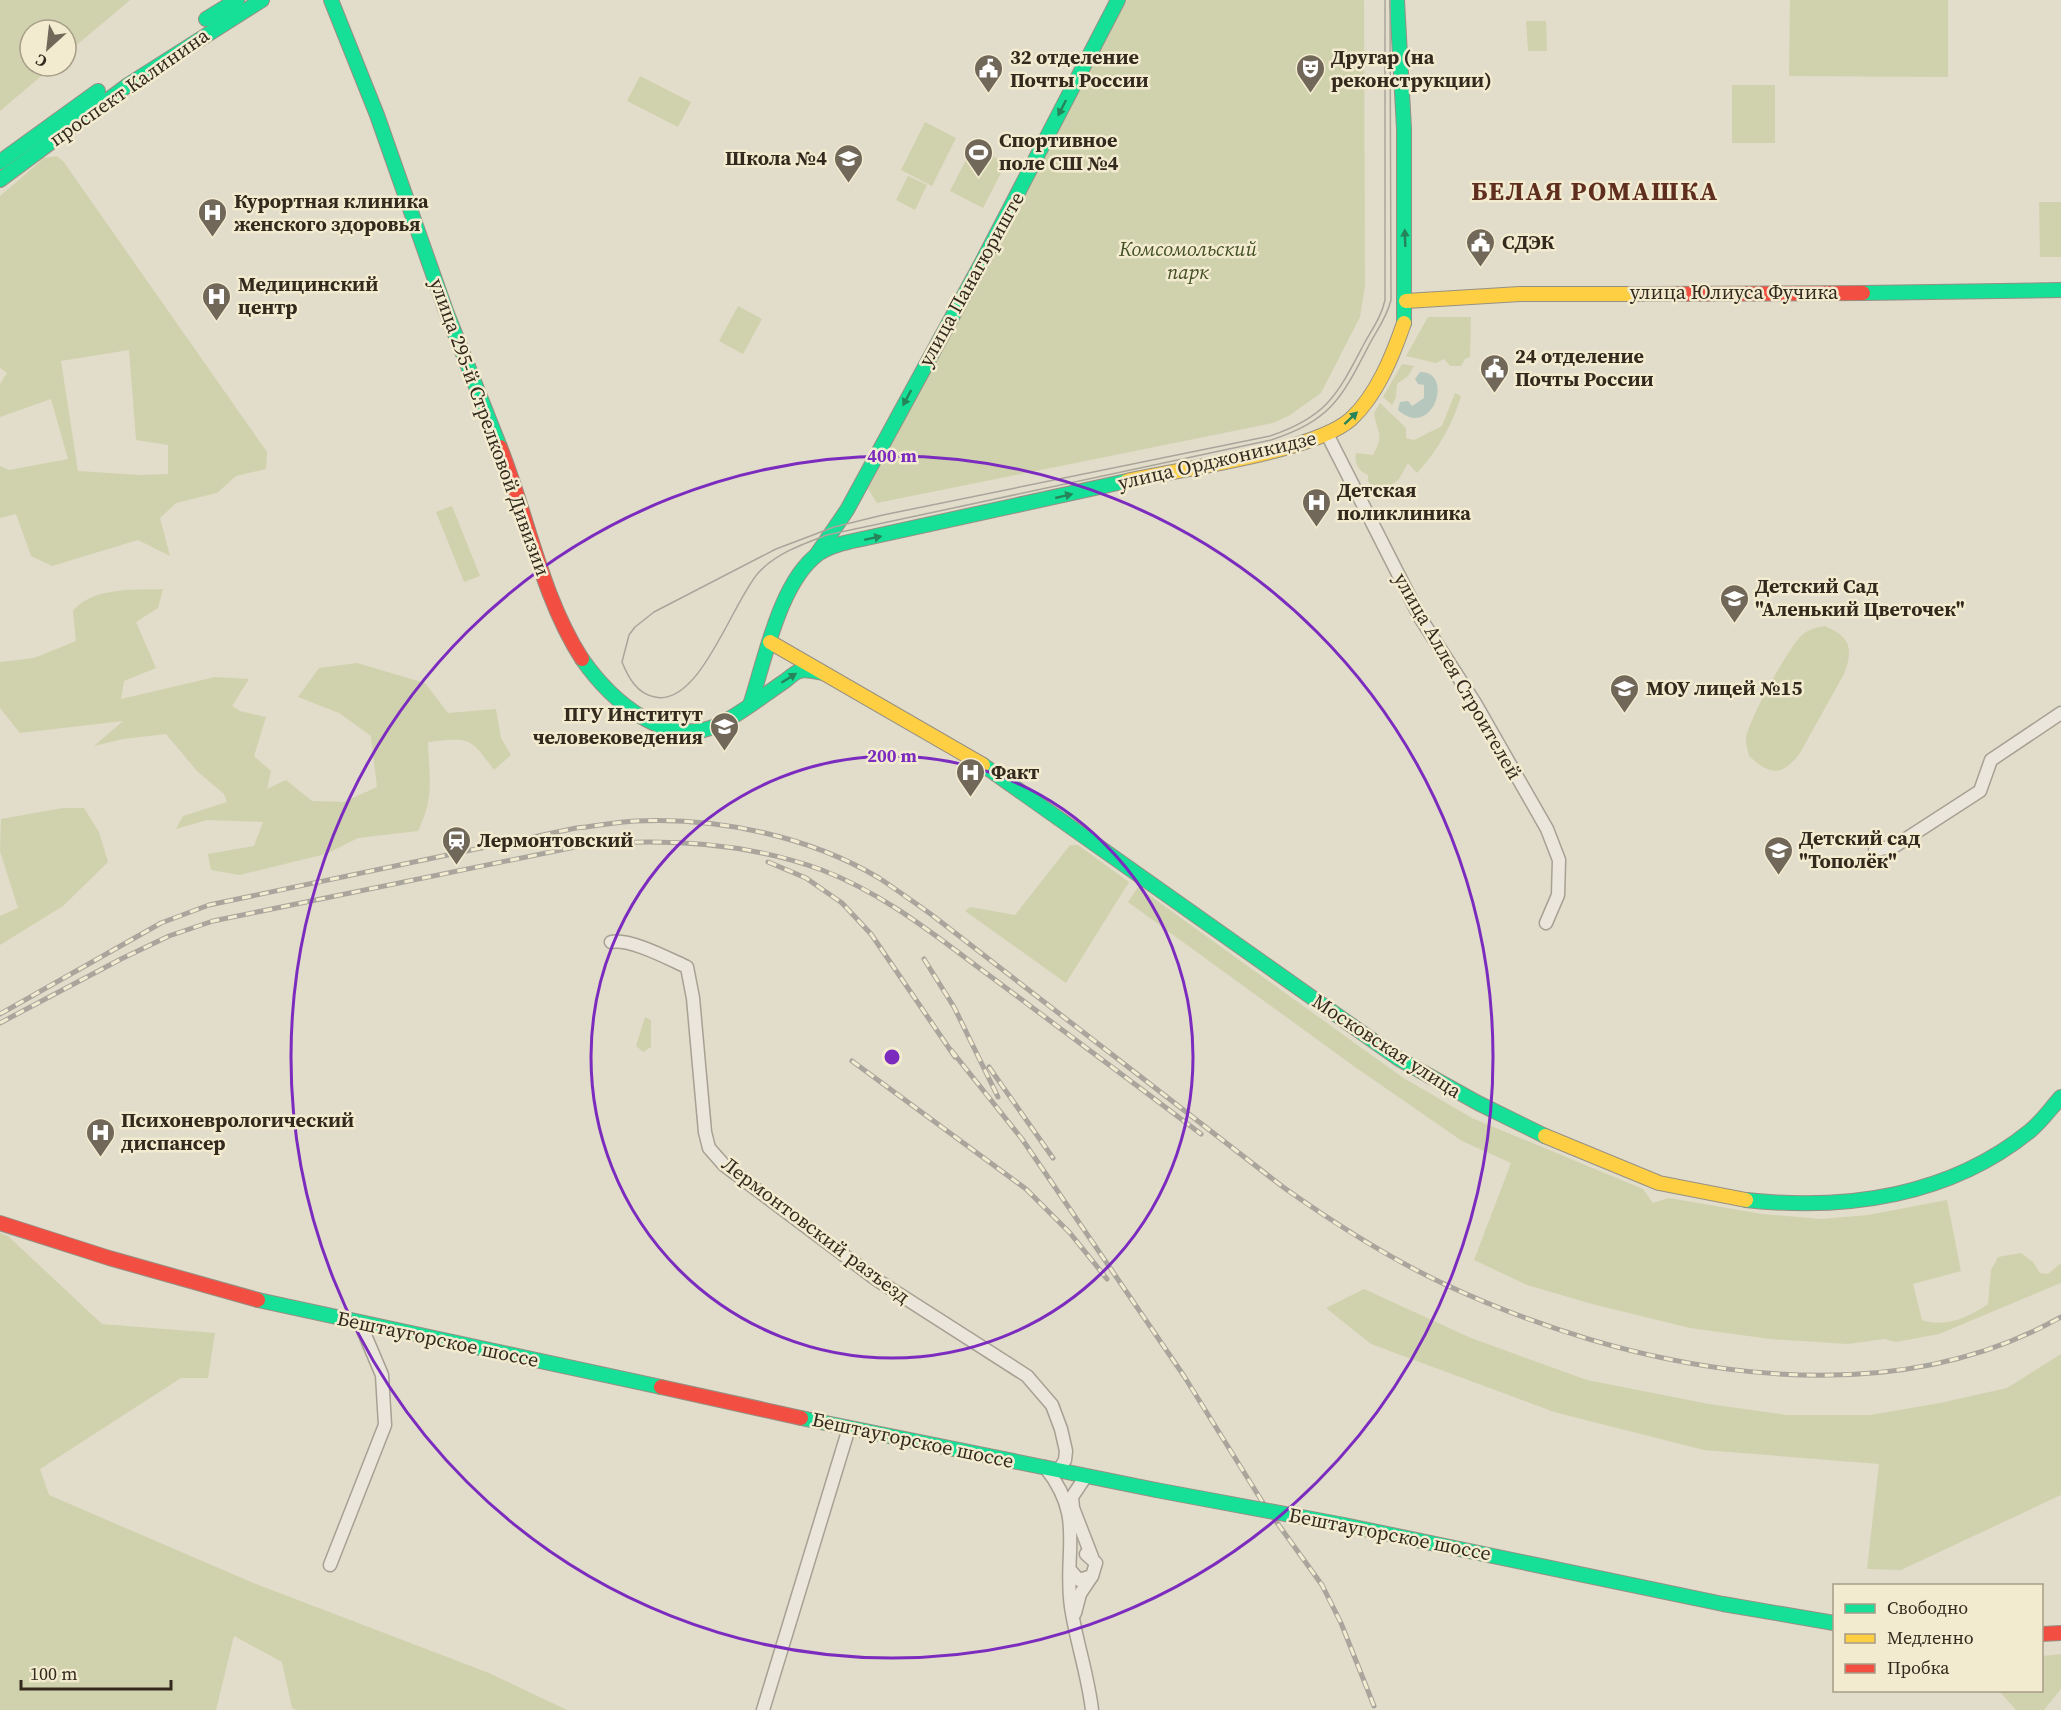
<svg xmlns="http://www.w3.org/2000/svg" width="2061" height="1710" viewBox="0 0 2061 1710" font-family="'Source Serif 4',serif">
<rect width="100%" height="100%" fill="#e2dcca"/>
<g fill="#d0d2ad" fill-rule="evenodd">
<path d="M0 0H130L66 54V30H30V66H53L0 111Z"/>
<path d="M1127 0H1364L1365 286 1360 317 1321 393 1290 415 1273 423 877 503 868 489Z"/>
<path d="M1790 0H1948V77L1789 76Z"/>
<path d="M1526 21H1546L1547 51H1528Z"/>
<path d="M640 76 691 102 678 127 627 101Z"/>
<rect x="1732" y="85" width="43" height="58"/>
<path d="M925 122 956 138 932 186 901 170Z"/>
<path d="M973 146 1006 163 983 208 950 191Z"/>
<path d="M57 156 63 161 267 452 266 469 236 476 217 493 176 503 160 518 170 556 138 540 52 566 31 556 16 514 0 518V466L9 470 68 459 51 399 0 417V384L7 373 0 368V196L44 158ZM129 350 136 440 168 445V474L140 475 78 471 61 361Z"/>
<path d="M908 176 927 185 915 210 896 200Z"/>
<path d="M2039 202H2061V257H2040Z"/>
<path d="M738 306 762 319 743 354 719 341Z"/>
<path d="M1428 317H1471L1470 357 1465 359 1461 366H1450L1444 359 1436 363 1406 356Z"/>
<path d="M1402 364 1414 366 1408 376 1397 384 1396 397 1392 405 1383 397Z"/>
<path d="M1455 393 1461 396C1453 424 1436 453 1417 473L1408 463 1399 479 1379 495 1368 481V475C1359 472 1354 463 1356 453L1373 455C1385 433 1377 434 1374 413L1380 403 1406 428V438L1414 440 1442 426Z"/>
<path d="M452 506 480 576 464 582 436 512Z"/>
<path d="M163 589 158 608 136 622 156 668 124 681 121 699 215 677 249 679 232 706 240 711 266 717 254 756 271 771 267 789 286 780 312 801 344 802 377 787 371 736 339 713 298 697 319 668 357 663 425 683 448 713 496 709 501 738 511 755 494 770C469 736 470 738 428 742 429 777 435 797 418 831L358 838 326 854 239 875 211 870 208 854 254 846 263 822 207 820 176 829 183 816 227 802 224 794 197 771 166 734 123 739 94 746 123 721 20 733 0 708V662L34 658 76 641 73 611C92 587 134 590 163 589Z"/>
<path d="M1825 626C1850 637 1854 648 1844 674L1800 753C1782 777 1770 775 1749 756 1748 750 1745 743 1746 738 1749 719 1789 646 1803 634 1810 629 1817 627 1825 626Z"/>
<path d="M63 808H84L99 832 108 862 63 906 0 945V916L18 908 0 851 1 819Z"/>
<path d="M1070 845H1078L1129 882 1066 983 965 911 970 907 1015 915Z"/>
<path d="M1138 887 1402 1077 1472 1118 1643 1189 1653 1203 1669 1198 1762 1214 1821 1219 1868 1215 1947 1200 1961 1271 1913 1284 1922 1320C1944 1328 1970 1317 1988 1304L1991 1270 1998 1257 2021 1253 2033 1262 2040 1273 2048 1274 2061 1263V1283L1939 1334 1896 1342 1884 1339 1848 1344 1770 1339 1690 1328 1592 1304 1527 1285 1474 1260 1511 1163 1462 1141 1355 1067 1128 902Z"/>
<path d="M645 1017 651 1020V1047L643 1052 636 1046Z"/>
<path d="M0 1233 8 1236 102 1324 215 1333 208 1378H181L40 1469 49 1495 251 1582 489 1673 567 1710H297L292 1708 282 1662 234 1636 216 1710H0Z"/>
<path d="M1364 1289 1471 1338 1587 1380 1709 1404 1787 1415H1870L1940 1403 2007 1388 2061 1354V1495L1901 1570 1867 1569 1879 1464 1704 1450 1554 1412 1371 1344 1326 1308Z"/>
<path d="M2061 1654V1689L2044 1710H2016L1999 1691 2042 1690V1656Z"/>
</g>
<path fill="#b6c7bd" d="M1420 372C1455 371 1433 441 1398 410L1400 402 1408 401 1412 406 1424 398V385L1418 384 1415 379Z"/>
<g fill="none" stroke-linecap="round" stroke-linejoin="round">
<defs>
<g id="street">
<path d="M1327 434 1421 619 1475 703 1547 829 1559 860 1558 895 1546 923"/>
<path d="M1875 850 1895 846 1980 791 1991 760 2061 713"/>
<path d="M611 942C630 938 669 959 687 967L693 998 705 1132 709 1148 724 1165 877 1280 1027 1376 1052 1405 1061 1429 1066 1451 1065 1460 1059 1470"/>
<path d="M1045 1467C1086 1518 1063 1550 1071 1607 1076 1641 1088 1675 1092 1710"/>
<path d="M1086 1476 1072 1497 1073 1508 1092 1557"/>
<path d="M330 1565 385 1425 382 1375 360 1323"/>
<path d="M1070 1570 1079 1580 1092 1576 1096 1563 1086 1554"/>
<path d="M1075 1613 1080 1594 1092 1576"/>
<path d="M763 1710 849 1428"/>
</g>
<g id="fast">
<path d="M331 0 377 115 446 311 500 447"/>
<path d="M1397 0 1404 129V323"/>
<path d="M206 19 237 0"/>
<path d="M0 162 98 91"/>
<path d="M0 180 128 85 262 0"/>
<path d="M1863 293 2061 290"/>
<path d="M817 554 847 510 982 262 1118 0"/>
<path d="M582 659C610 699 666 751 720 724 742 713 764 695 785 681 789 678 795 672 800 671 806 669 817 672 823 673"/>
<path d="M751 702C765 659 780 582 818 554 831 545 848 542 862 539L1127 481"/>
<path d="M983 765 1399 1059 1478 1103 1545 1136"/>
<path d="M1746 1200C1847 1211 1950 1196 2030 1131 2042 1121 2051 1108 2061 1097"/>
<path d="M258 1300 661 1387"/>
<path d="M801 1418 1156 1490"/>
<path d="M1344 1525 1723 1604 1834 1623"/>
</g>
<g id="slow">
<path d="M1406 301 1520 294H1642"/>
<path d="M1127 481C1180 469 1314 452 1351 419 1377 395 1393 355 1404 323"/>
<path d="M770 642 983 765"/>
<path d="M1545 1136 1659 1183 1746 1200"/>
</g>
<g id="jam">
<path d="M1642 294 1863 293"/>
<path d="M500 447C528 517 541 595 582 659"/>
<path d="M0 1223 109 1258 258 1300"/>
<path d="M661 1387 801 1418"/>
<path d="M2042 1634 2061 1633"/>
</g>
</defs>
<use href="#street" stroke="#a7a194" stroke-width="15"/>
<use href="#fast" stroke="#969084" stroke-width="16"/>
<use href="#slow" stroke="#969084" stroke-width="16"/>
<use href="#jam" stroke="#969084" stroke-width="16"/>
<use href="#street" stroke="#eae6dc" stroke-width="12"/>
<use href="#fast" stroke="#16e098" stroke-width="14"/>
<use href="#slow" stroke="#ffcf43" stroke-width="14"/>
<use href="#jam" stroke="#f24e42" stroke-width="14"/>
<path stroke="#a9a59c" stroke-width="1.5" d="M1385 0V300C1382 315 1373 328 1365 342 1338 393 1329 416 1270 436L883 515 834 527 776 549 654 612 635 627 629 635 622 662C628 677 637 694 655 697 700 707 733 600 759 572 777 553 803 544 827 535L1271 440C1331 420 1341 399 1369 345 1377 330 1387 317 1391 300L1390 0"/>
<defs>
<g id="rail">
<path d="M768 862 806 878 842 903 871 934 955 1057"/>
<path d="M924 959 954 1007 998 1097"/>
<path d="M0 1014 161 923 209 905 576 828C596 826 616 822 636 821 717 817 809 836 879 878 897 890 915 903 932 915L1283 1187C1334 1223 1385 1256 1442 1283 1625 1369 1875 1422 2061 1317"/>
<path d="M0 1023 121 959 169 936 213 921 585 845C665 838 746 842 822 870 885 894 937 937 990 976 1061 1029 1131 1081 1201 1134"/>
<path d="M951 1050 1022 1139 1184 1376 1265 1506 1322 1585 1341 1623 1374 1706"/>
<path d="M852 1061 1026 1189 1070 1233 1107 1279"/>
<path d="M989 1067 1053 1158"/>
</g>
</defs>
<use href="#rail" stroke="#a9a59c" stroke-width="5"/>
<use href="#rail" stroke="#f3ebd0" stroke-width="3" stroke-dasharray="9" stroke-linecap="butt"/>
<defs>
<path id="fast-bridge" d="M1156 1490 1344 1525"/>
</defs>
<use href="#fast-bridge" stroke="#969084" stroke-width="16" stroke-linecap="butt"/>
<use href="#fast-bridge" stroke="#16e098" stroke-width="14"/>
</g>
<defs><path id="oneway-solid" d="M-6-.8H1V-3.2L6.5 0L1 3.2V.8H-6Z" transform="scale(1.5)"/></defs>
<g fill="#25845a">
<use href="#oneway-solid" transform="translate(1062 108) rotate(117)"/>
<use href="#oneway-solid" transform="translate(1405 238) rotate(-92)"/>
<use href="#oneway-solid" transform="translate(907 398) rotate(118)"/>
<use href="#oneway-solid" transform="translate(1351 418) rotate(-43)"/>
<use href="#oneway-solid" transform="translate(1064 496) rotate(-13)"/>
<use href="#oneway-solid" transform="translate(873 538) rotate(-12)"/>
<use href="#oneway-solid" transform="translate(789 678) rotate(-32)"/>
</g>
<g fill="none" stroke="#7b2cbf" stroke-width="3">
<circle cx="892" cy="1057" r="301"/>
<circle cx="892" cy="1057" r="601"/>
</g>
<defs>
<symbol id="civic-pin" viewBox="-11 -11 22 30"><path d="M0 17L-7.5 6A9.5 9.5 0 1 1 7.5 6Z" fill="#71685a" stroke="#f3ebd0"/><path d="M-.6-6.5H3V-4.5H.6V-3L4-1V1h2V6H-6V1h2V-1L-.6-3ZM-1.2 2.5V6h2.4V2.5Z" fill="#fff"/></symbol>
<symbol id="theatre-pin" viewBox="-11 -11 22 30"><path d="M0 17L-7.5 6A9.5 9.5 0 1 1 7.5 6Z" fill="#71685a" stroke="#f3ebd0"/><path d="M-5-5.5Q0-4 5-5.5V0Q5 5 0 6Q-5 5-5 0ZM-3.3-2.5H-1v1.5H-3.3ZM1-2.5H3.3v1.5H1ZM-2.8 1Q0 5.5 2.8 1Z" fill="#fff"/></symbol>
<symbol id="stadium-pin" viewBox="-11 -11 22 30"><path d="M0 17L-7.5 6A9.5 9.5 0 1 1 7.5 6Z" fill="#71685a" stroke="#f3ebd0"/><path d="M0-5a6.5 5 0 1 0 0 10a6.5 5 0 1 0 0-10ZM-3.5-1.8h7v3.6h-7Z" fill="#fff"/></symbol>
<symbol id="school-pin" viewBox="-11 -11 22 30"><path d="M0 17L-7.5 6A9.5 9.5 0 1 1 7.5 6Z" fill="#71685a" stroke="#f3ebd0"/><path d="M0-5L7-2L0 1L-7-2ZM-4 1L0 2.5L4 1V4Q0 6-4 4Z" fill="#fff"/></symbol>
<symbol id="hospital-pin" viewBox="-11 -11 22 30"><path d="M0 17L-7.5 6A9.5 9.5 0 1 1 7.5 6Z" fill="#71685a" stroke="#f3ebd0"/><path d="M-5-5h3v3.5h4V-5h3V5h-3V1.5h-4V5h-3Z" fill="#fff"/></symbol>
<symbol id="university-pin" viewBox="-11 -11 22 30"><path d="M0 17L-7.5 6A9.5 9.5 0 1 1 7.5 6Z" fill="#71685a" stroke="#f3ebd0"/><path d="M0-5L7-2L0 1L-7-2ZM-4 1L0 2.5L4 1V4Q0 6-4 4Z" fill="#fff"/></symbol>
<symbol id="station-pin" viewBox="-11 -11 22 30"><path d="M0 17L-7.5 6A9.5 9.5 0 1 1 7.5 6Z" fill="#71685a" stroke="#f3ebd0"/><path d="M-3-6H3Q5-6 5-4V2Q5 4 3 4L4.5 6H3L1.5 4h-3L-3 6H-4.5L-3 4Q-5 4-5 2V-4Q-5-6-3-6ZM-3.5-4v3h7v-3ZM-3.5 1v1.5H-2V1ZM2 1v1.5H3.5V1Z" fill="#fff"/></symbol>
</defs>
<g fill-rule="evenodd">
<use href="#civic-pin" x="972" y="52" width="33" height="45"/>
<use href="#theatre-pin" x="1294" y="52" width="33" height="45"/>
<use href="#stadium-pin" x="962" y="136" width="33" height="45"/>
<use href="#school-pin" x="832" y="142" width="33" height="45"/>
<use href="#hospital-pin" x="196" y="196" width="33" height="45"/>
<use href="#civic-pin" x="1464" y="226" width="33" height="45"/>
<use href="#hospital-pin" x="200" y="280" width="33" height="45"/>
<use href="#civic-pin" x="1478" y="352" width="33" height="45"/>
<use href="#hospital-pin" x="1300" y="486" width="33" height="45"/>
<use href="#school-pin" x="1718" y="582" width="33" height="45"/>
<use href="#school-pin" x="1608" y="672" width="33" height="45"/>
<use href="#university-pin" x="708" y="710" width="33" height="45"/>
<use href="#hospital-pin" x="954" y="756" width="33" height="45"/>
<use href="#station-pin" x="440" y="824" width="33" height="45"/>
<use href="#school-pin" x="1762" y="834" width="33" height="45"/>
<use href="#hospital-pin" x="84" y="1116" width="33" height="45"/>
</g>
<g text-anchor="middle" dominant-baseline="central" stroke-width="5" stroke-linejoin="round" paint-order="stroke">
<g font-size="20" font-weight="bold" fill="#34291d" stroke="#f3ebd0" text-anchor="start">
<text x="1010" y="57">32 отделение<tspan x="1010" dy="23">Почты России</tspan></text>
<text x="1331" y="57">Другар (на<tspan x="1331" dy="23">реконструкции)</tspan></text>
<text x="999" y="140">Спортивное<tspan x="999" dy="23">поле СШ №4</tspan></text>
<text x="827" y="158" text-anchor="end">Школа №4</text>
<text x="234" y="201">Курортная клиника<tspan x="234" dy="23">женского здоровья</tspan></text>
<text x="1502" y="242">СДЭК</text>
<text x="238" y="284">Медицинский<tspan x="238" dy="23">центр</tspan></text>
<text x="1515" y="356">24 отделение<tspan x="1515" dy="23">Почты России</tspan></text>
<text x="1337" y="490">Детская<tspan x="1337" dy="23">поликлиника</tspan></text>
<text x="1755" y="586">Детский Сад<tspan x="1755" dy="23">"Аленький Цветочек"</tspan></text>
<text x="1646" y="688">МОУ лицей №15</text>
<text x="703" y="714" text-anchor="end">ПГУ Институт<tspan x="703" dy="23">человековедения</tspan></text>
<text x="991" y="772">Факт</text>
<text x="1799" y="838">Детский сад<tspan x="1799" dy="23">"Тополёк"</tspan></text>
<text x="477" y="840">Лермонтовский</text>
<text x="121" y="1120">Психоневрологический<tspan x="121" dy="23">диспансер</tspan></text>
</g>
<g font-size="20" fill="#34291d" stroke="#f3ebd0">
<text transform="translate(129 87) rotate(-35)">проспект Калинина</text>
<text transform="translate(971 279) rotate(-61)">улица Панагюриште</text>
<text x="1734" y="292">улица Юлиуса Фучика</text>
<text transform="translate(490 427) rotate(70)">улица 295-й Стрелковой Дивизии</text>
<text transform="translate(1217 460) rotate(-13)">улица Орджоникидзе</text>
<text transform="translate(1458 676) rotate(60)">улица Аллея Строителей</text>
<text transform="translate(1387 1046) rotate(33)">Московская улица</text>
<text transform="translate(816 1230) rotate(37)">Лермонтовский разъезд</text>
<text transform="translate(438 1339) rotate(12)">Бештаугорское шоссе</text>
<text transform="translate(913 1440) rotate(12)">Бештаугорское шоссе</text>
<text transform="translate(1390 1534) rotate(11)">Бештаугорское шоссе</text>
</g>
<g font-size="20" font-style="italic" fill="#435024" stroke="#f3ebd0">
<text x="1188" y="249">Комсомольский<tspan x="1188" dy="23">парк</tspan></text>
</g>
<g font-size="26" font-weight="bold" letter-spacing="1.5" fill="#5f2e1e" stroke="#f3ebd0">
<text x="1595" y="191">БЕЛАЯ РОМАШКА</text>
</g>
</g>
<circle cx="892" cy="1057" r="9" fill="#7b2cbf" stroke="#f3ebd0" stroke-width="3"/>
<g font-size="18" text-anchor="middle" font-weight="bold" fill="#7b2cbf" stroke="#f3ebd0" stroke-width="5" stroke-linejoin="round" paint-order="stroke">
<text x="892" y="462">400 m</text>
<text x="892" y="762">200 m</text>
</g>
<rect x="1833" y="1584" width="210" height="108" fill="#f3ebd0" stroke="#a79d88" stroke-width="1.5"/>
<rect x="1845" y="1604" width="30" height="9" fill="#16e098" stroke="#a79d88" stroke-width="1.5"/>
<text x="1887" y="1614" font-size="18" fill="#34291d">Свободно</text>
<rect x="1845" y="1634" width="30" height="9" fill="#ffcf43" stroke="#a79d88" stroke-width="1.5"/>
<text x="1887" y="1644" font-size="18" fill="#34291d">Медленно</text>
<rect x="1845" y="1664" width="30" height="9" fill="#f24e42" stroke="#a79d88" stroke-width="1.5"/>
<text x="1887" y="1674" font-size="18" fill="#34291d">Пробка</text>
<g transform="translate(48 48) rotate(207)"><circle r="28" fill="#f3ebd0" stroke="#a79d88" stroke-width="1.5"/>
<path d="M0-4.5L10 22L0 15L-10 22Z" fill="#71685a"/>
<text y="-9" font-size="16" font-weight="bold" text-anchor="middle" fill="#34291d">С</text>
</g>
<path d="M21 1680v9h150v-9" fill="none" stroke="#34291d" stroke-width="3"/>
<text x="30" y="1680" font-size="18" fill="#34291d" stroke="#f3ebd0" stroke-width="4.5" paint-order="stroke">100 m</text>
</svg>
